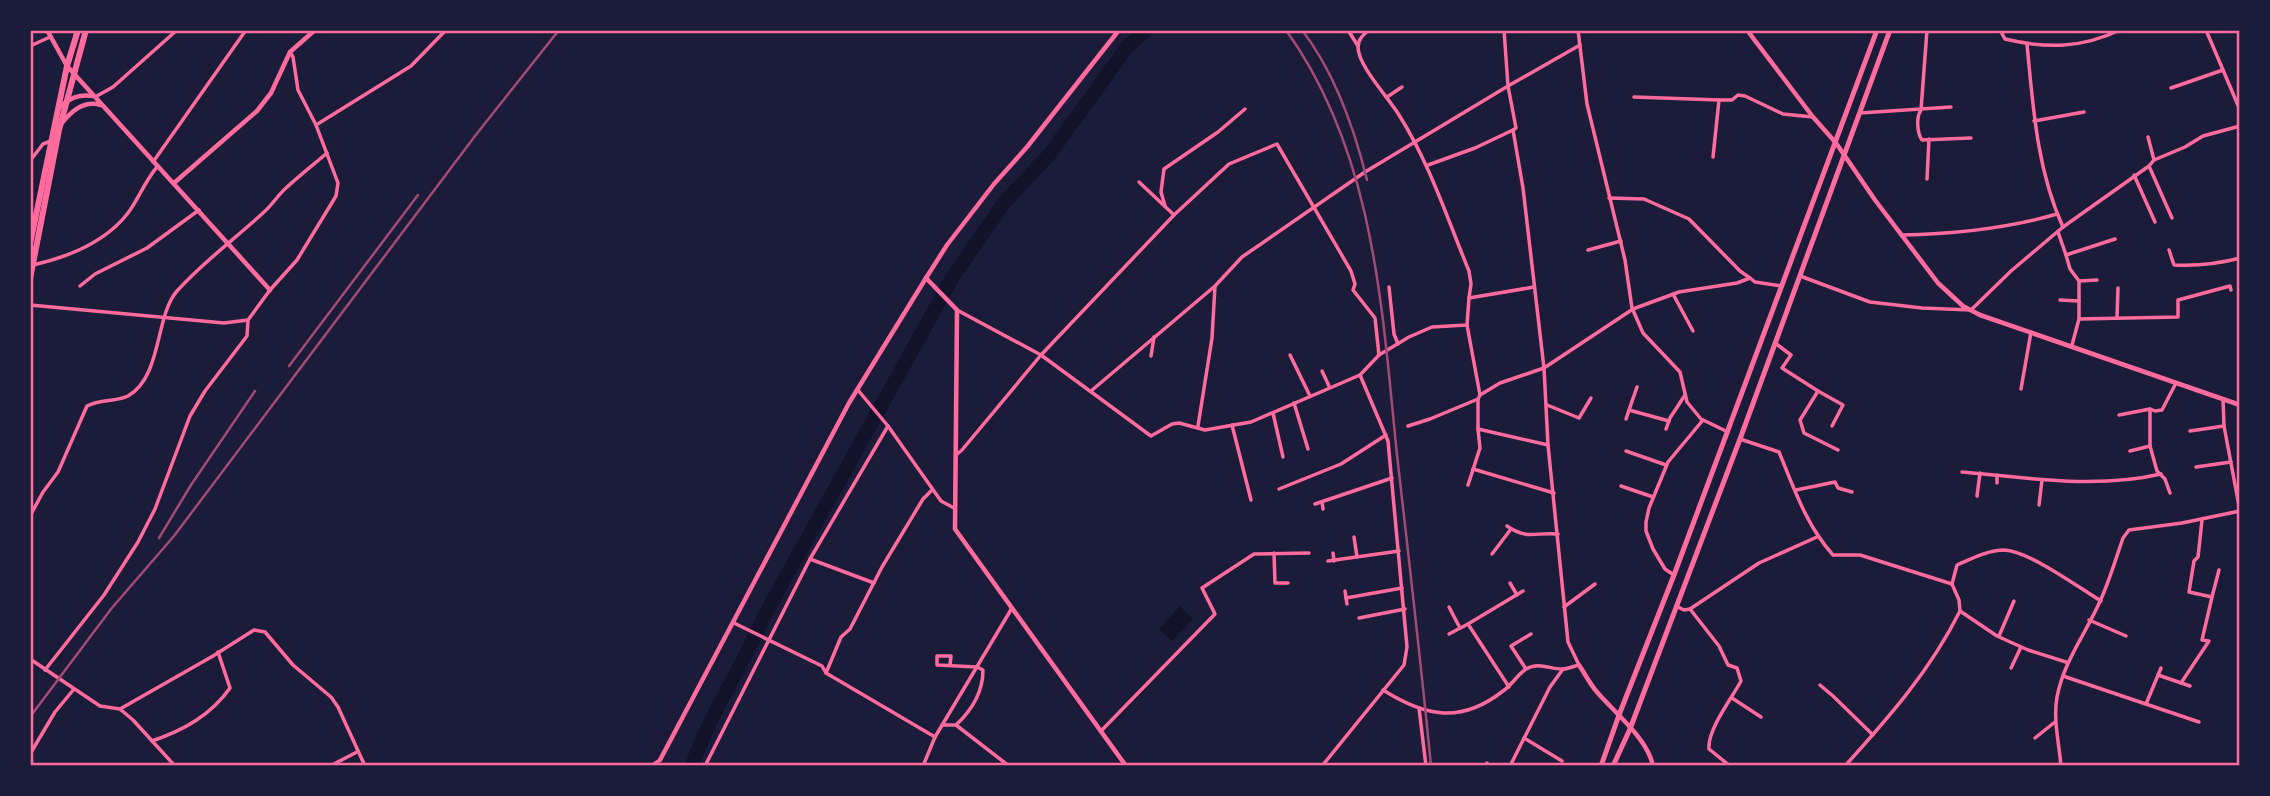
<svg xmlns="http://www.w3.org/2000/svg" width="2270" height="796" viewBox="0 0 2270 796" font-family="Merriweather,serif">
<rect width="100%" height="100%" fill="#1b1b3a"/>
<path fill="#12122b" d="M1180 606 1193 619 1172 641 1159 629Z"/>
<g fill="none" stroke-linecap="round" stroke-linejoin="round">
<path stroke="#12122b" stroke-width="14" d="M692 766C709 714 742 669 763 618L954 275 1004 203 1049 155 1127 47 1146 30"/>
<g stroke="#ff6b9d" stroke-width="3.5">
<path d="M1348 30 1358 46"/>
<path d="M1369 30C1364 34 1358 39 1358 47 1358 66 1389 98 1399 115 1430 164 1447 218 1469 271L1471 284 1469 298"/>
<path d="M1578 30 1587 104 1625 260 1632 308 1643 333 1680 372 1687 402 1701 419 1728 432"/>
<path d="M1927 30 1921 110C1916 117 1917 133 1922 140L1971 138"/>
<path d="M2000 30 2005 39C2047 49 2082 48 2120 30"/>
<path d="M2206 30 2240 110"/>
<path d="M2027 44C2033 107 2037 170 2063 227"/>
<path d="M30 46 50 37"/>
<path d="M2171 88 2223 70"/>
<path d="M95 97 113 87 177 30"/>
<path d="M1387 97 1402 87"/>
<path d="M1634 97 1719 100H1732L1738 95 1745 96 1783 114 1813 117"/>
<path d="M1860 113 1951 107"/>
<path d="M2034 121 2084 112"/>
<path d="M316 125 411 66 446 30"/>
<path d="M2148 137 2154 160"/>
<path d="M1713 157 1719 100"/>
<path d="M30 161 43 144 51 141"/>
<path d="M153 162 246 30"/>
<path d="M1428 165 1475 148 1513 130"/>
<path d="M2149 166 2172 218"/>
<path d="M2134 175 2155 222"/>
<path d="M1927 179 1929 139"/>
<path d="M1139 182 1174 215"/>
<path d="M1609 198 1644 199 1689 219 1740 271 1750 278 1755 282 1782 286"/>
<path d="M1165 206 1161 192 1164 169 1218 132 1245 109"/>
<path d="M2058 232 2066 255 2115 239"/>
<path d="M1902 235C1955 234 2005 229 2057 214"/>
<path d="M1588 250 1621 241"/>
<path d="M2169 250 2174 265C2196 266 2218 264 2240 258"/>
<path d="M2066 255 2070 269 2079 281 2097 280"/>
<path d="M33 265C68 257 105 243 128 213 139 198 145 181 157 167"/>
<path d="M1800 276 1870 302 1922 308 1971 310 2011 271 2063 227 2149 166 2154 160 2185 147 2203 136 2240 126"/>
<path d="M80 286 95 274 147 248 199 210"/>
<path d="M1389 287 1394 334 1398 344"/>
<path d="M1673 294 1693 331"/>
<path d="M2060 300 2079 301"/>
<path d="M30 305 224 323 248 320"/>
<path d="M957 310 1041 355 1151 436 1172 424 1179 423 1205 430 1251 422 1360 375 1379 355 1409 337 1432 327 1467 325 1469 298 1534 287"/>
<path d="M2117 317 2118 288"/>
<path d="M2079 319 2178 317V300L2230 286 2231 290"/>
<path d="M1467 325 1480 395"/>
<path d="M1775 343 1791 355 1782 368 1818 391 1800 420 1804 433 1838 450"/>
<path d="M2072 345 2079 319V281"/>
<path d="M1290 355 1310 396"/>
<path d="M1151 356 1154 337"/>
<path d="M1322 371 1329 386"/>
<path d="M1637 387 1629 410 1669 421"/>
<path d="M857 389 888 426 941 501 954 508"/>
<path d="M2021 389 2031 332"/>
<path d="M1091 391 1215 286 1242 257 1365 172 1508 86 1580 45"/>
<path d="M1818 391 1843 405 1832 426"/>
<path d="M1294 403 1308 449"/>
<path d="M1547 405 1579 418 1591 398"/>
<path d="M2150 409V446L2157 471 2165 479 2170 493"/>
<path d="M1273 413 1283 457"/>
<path d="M2119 415 2150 409 2155 411 2162 410 2176 383"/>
<path d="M1626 419 1629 410"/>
<path d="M1232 425 1251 500"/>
<path d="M1198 426 1212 338 1215 286"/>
<path d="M1408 426 1430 419 1478 399 1480 395 1500 383 1544 368 1633 309 1679 292 1737 283 1750 278"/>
<path d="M1478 429V399"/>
<path d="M1666 429 1670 418 1685 395"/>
<path d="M2190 431 2224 426"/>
<path d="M1740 439 1779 452C1794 488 1806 525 1833 555H1860L1952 584 1957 565C1971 559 1988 550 2004 550 2029 551 2078 587 2101 601"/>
<path d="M1626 451 1666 465"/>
<path d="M2130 451 2150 446"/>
<path d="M956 455 962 450 1041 355 1174 215 1229 164 1277 144 1351 271 1355 284 1353 290 1375 318 1379 355"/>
<path d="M2196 467 2231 462"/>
<path d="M1473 469 1554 493"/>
<path d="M1962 472C2028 478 2096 489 2161 474"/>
<path d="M1997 483V475"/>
<path d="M1468 485 1480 448 1478 429 1548 445"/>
<path d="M1621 486 1653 497"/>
<path d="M1279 489 1341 464 1386 435"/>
<path d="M1796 490 1835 482 1838 488 1852 492"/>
<path d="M1977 496 1980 473"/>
<path d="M1322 502 1323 509"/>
<path d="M1315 504 1392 478"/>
<path d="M2039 505 2042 480"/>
<path d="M30 516 43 492 58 472 87 406C100 399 115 402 128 396 162 377 155 316 177 291 204 261 235 239 264 212 272 205 278 195 286 188 299 176 313 165 327 153"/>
<path d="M2202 520 2198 557 2194 561 2189 592 2212 597 2219 570"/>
<path d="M1507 526C1527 540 1535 532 1558 534"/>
<path d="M1354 537 1357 557"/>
<path d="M1274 553 1275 583H1288"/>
<path d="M1333 553 1334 561"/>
<path d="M1492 554 1511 529"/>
<path d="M810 559 874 583"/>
<path d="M1328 561 1399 551"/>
<path d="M1674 575 1665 569 1653 549 1646 531V522L1649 508 1668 462 1703 420"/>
<path d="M1510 583 1517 595"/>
<path d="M1952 584 1959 600 1960 611"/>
<path d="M1345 591 1347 604"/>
<path d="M1346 598 1402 588"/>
<path d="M1676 606 1684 610 1690 609 1759 563 1817 537"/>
<path d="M1449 607 1460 628"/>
<path d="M1564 607 1595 584"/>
<path d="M1690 609 1719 646 1728 665 1737 668 1741 681C1732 698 1707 730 1709 749L1730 766"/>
<path d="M1359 618 1405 609"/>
<path d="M2089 620 2126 636"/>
<path d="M734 623 822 666 826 673 935 737"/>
<path d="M1468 624 1523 591"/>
<path d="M1449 634 1468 624 1509 687"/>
<path d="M1999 636 2014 601"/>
<path d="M30 659 100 706 120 709 213 656 254 630 265 632 293 665 331 697 338 707 365 766"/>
<path d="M2011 668 2021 647"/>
<path d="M1526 669 1511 646 1531 634"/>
<path d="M45 670 104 595 138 542 155 509 190 416 205 391 247 336 248 320 270 290 297 260 336 196 338 183 316 125 298 90 293 57 290 52"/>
<path d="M826 673 841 637 850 629 882 567 923 499 932 490"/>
<path d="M2158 675 2190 686"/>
<path d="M2063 676 2199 722"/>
<path d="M2181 683 2209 641 2202 640 2212 597"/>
<path d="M1820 685 1833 696 1873 735"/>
<path d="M1383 690C1426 717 1461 724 1503 691 1512 685 1517 675 1526 669 1539 661 1551 670 1563 669 1568 669 1574 666 1579 665L1568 642 1548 445 1544 368 1523 188 1513 130 1516 128 1508 86 1504 30"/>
<path d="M1732 698 1761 717"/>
<path d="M2146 704 2161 668"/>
<path d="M1419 708 1426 766"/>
<path d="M120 709 133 720 175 766"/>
<path d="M942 725H956C972 710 983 693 983 670L977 667 937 665V656H951L950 665"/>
<path d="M956 725 1009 766"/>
<path d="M1101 731 1215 614 1202 588 1254 554 1309 553"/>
<path d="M1524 738 1562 761"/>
<path d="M2035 738 2055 722"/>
<path d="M152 741C184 730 211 715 230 688L218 652"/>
<path d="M30 754 55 712 74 689"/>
<path d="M330 766 357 752"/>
<path d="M651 766 660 760"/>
<path d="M705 766 810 559 888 426"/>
<path d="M923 766 935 737 1012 608"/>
<path d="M1322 766 1404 665 1407 647 1388 441 1360 375"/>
<path d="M1485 766 1487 763"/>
<path d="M1510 766 1550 687 1563 669"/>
<path d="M1845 766C1889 717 1930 671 1960 611L1997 636 2028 650 2066 662"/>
<path d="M2061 766C2059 743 2053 719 2057 697 2064 660 2087 632 2101 599 2110 579 2116 558 2123 538L2129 530 2182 523 2240 511 2224 426 2223 399"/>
</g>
<g stroke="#ff6b9d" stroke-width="4.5">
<path d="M47 30 67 66 270 290"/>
<path d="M1747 30 1813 117 1836 143 1875 200 1938 283 1963 306 1980 315 2240 405"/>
<path d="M58 109C69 98 78 94 93 96"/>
<path d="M62 123C72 110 85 100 101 105"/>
<path d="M174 183 257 111 271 93 290 52 315 30"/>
<path d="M926 278 957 310 955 529 1126 766"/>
<path d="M1579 665C1585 674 1590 684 1597 692 1615 713 1648 739 1653 766"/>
<path d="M660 760 849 403 926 278 947 245 994 184 1027 147 1119 30"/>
</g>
<g stroke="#ff6b9d" stroke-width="5">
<path d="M1601 766 1619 715 1674 575 1877 30"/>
<path d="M1613 766 1630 729 1740 439 1890 30"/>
</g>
<g stroke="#ff6b9d" stroke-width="6">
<path d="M30 244 67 66 78 30"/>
<path d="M30 279 59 130 86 30"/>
</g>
<g stroke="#a44b75" stroke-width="2.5">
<path d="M1286 30C1375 154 1382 309 1397 455 1409 559 1421 663 1431 766"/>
<path d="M1302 30C1335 73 1354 127 1367 180"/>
<path d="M289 366 418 195"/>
<path d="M159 538 191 485 255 391"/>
<path d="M30 717 111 609 174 536 475 136 559 30"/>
</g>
</g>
<rect width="2270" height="796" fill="none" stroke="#1b1b3a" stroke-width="63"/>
<rect x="32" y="32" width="2206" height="732" fill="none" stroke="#ff6b9d" stroke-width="2.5"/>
</svg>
